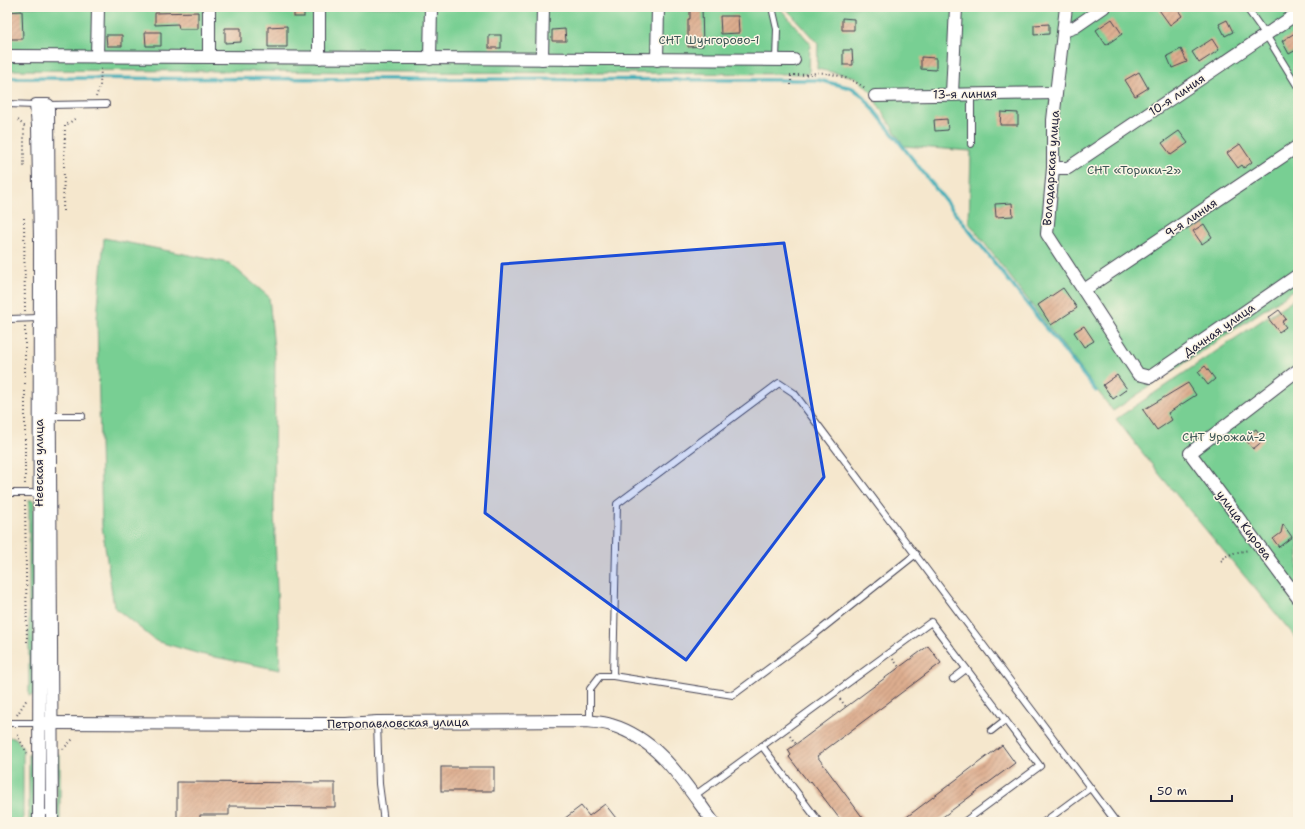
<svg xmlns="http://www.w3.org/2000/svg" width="1305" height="829" viewBox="0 0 1305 829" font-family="'Shantell Sans',sans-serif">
<defs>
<pattern id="building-hatch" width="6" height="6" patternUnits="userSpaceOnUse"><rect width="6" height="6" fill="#ddad8f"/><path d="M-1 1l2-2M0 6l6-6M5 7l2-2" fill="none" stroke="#b38c76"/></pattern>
</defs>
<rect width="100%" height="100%" fill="#fcf5e5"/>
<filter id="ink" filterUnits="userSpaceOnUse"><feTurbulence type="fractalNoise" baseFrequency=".025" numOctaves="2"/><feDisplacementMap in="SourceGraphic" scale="8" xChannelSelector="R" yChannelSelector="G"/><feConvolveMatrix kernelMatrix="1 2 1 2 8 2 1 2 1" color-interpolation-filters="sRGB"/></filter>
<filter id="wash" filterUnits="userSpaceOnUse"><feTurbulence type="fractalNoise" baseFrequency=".012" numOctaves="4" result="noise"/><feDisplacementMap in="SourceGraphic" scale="16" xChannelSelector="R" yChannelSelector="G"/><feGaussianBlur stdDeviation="0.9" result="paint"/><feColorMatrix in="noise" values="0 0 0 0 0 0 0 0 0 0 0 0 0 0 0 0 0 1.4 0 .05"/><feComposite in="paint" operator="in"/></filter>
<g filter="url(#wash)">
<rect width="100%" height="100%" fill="#f5e7cd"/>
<g fill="#78cf93" stroke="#4d7867">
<path d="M7 7H779L810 43 809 74 7 70Z"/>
<path d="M785 7H1298V287L1113 411 969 223 971 151 904 146 876 102 875 96 856 77 817 69 818 44Z"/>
<path d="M104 238 229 263 269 297 275 359 274 507 280 670 200 654 156 641 114 607 102 526 97 318Z"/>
<path d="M1298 296V640L1160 475 1116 419Z"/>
<path d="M29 500H32L34 502V693L33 695 29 696Z"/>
<path d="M7 737 16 738 23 749V822H7Z"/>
<path d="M29 754 34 755V822H29Z"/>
<path d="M57 754 60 755V822H57Z"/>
</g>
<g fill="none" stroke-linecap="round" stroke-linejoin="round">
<path stroke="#3dadb8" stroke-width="3.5" d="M7 78 818 80 852 88 862 95 1096 391"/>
</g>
<g id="blocks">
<g fill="url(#building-hatch)">
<path d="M690 7H702L703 46 688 47V19H690Z"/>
<path d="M1157 7H1176L1182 16 1170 25Z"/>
<rect x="294" y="8" width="10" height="9"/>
<path d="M22 11 23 39H7V12Z"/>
<path d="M198 12V29H179L178 24 155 25V13Z"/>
<path d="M720 16H738L739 33 721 34Z"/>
<path d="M842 18 854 19V30H842Z"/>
<path d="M1112 19 1122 34 1106 45 1096 30Z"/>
<path d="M1227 20 1233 32 1225 36 1219 24Z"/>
<path d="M1049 24V34L1034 35V25Z"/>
<path d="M287 26V47H268V27Z"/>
<path d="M225 28H241V42L225 43Z"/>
<path d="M565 29 566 41H552V30Z"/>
<path d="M1298 31V49L1289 54 1282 41Z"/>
<path d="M145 32H161V46H146Z"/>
<path d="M106 35H122V46H107Z"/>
<rect x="489" y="35" width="12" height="13"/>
<path d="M1212 39 1219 50 1199 63 1192 52Z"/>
<path d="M1181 49 1187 62 1172 68 1167 56Z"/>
<path d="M843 50H852L853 65H843Z"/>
<path d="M921 57 936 58V70L921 69Z"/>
<path d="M1139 72 1148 88 1135 96 1125 80Z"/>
<path d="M1001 112 1018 113V125H1000Z"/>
<path d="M947 119 948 130 935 131 934 120Z"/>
<path d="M1179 131 1188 143 1171 155 1162 143Z"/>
<path d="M1240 144 1252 162 1244 168 1242 165 1238 168 1227 153Z"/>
<path d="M1012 203 1013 216 996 217 995 204Z"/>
<path d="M1204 224 1212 237 1202 244 1193 231Z"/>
<path d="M1063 288 1077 308 1051 325 1038 305Z"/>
<path d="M1279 310 1286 319 1282 322 1286 327 1279 332 1268 318Z"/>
<path d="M1084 326 1094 341 1084 347 1074 332Z"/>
<path d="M1205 366 1215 379 1208 385 1198 372Z"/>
<path d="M1117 375 1127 389 1113 399 1103 385Z"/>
<path d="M1188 383 1196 395 1168 413 1172 420 1157 430 1143 410Z"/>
<path d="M1256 429 1264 440 1253 449 1244 437Z"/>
<path d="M1283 524 1292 537 1279 547 1273 539 1281 533Z"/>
<path d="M928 646 941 663 817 756 866 822H842L811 781 809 783 789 757 791 755 788 750Z"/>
<path d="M1002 745 1015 763 936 822H900Z"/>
<rect x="441" y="767" width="53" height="24"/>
<path d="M177 782 335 783V807L229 806V815H200V822H177Z"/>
<path d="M605 804 619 822H560L581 806 589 816Z"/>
</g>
</g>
</g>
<g filter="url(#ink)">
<use href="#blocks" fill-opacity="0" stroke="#424051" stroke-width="1"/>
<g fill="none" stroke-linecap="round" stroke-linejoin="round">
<defs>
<g id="lane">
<path d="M772 7 777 29 776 60"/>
<path d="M1246 7 1266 35 1298 87"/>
<path d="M971 94V144"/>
<path d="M7 104 36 105"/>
<path d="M48 105 106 104"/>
<path d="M10 319 39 318"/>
<path d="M51 416H82"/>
<path d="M11 493H40"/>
<path d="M916 554 814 635 733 695 613 676 617 504 779 383 794 393 1116 822"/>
<path d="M953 679 966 669"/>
<path d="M377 722 379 784 384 822"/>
<path d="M590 722V689L600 676H613"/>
<path d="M7 723H41"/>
<path d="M991 731 1005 720"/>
<path d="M762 746 819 822"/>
<path d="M694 796 931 622 1040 766 964 822"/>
<path d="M1044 822 1090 788"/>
</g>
<g id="street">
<path d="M1066 7 1053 120V168L1047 234 1138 374 1150 377 1298 275"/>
<path d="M1064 31 1075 27 1104 7"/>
<path d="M7 56 794 60"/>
<path d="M97 57 98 7"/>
<path d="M209 57V7"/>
<path d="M319 58V7"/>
<path d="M430 59 431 7"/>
<path d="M542 59 543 7"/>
<path d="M657 60 658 7"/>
<path d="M952 94 956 7"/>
<path d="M875 96 1056 93"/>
<path d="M1053 168H1068L1298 13"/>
<path d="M1084 290 1298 146"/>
<path d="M1298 370 1190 453 1298 598"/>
<path d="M44 723 347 724 377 722 586 721C594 722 603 722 611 725 659 739 685 784 713 822"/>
<path d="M39 822 40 240 38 126 36 105H48L52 822"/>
</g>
</defs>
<use href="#lane" stroke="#424051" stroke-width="8"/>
<use href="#street" stroke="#424051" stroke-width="14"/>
<g stroke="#424051" stroke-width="2" stroke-dasharray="1 3" stroke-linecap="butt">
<path d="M790 75C800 75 807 75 816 73 828 71 857 80 866 89"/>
<path d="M791 76V86"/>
<path d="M96 97 100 86 101 68"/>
<path d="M18 120 24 126V169"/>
<path d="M63 211 65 126 76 118"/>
<path d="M24 218 25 311"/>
<path d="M25 327V485"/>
<path d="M25 501 27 643"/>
<path d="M1221 561 1224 559V557L1234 553 1249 550"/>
<path d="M893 659 899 667"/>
<path d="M840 699 846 707"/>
<path d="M17 715 27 699"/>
<path d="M17 735 27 753"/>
<path d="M790 736 796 744"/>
<path d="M63 749 73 739"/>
</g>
<use href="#lane" stroke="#fff" stroke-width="6"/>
<use href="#street" stroke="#fff" stroke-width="12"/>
</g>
</g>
<path fill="#1d4ed8" fill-opacity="0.2" stroke="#1d4ed8" stroke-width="3" stroke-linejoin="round" d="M784 243 824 477 686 660 485 513 502 264Z"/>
<g text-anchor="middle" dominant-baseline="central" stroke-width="3" stroke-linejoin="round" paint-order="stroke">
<g font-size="12" fill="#3c5655" stroke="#fcf5e5">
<text x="709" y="40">СНТ Шунгорово-1</text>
<text x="1134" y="170">СНТ «Торики-2»</text>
<text x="1224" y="437">СНТ Урожай-2</text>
</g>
<g font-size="12" fill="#22223b" stroke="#fcf5e5">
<text transform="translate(965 94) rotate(-1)">13-я линия</text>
<text transform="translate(1177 95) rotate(-34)">10-я линия</text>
<text transform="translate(1051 168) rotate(-86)">Володарская улица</text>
<text transform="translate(1191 218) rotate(-34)">9-я линия</text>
<text transform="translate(1219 330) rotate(-35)">Дачная улица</text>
<text transform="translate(39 463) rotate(-90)">Невская улица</text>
<text transform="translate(1244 525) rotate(53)">улица Кирова</text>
<text transform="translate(398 723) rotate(-1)">Петропавловская улица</text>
</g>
</g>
<rect width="1305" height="829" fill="none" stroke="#fcf5e5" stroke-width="24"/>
<path d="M1151 795v6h81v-6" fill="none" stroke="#22223b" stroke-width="2"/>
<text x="1157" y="795" font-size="12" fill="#22223b" stroke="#fcf5e5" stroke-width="3" paint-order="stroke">50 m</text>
</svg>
